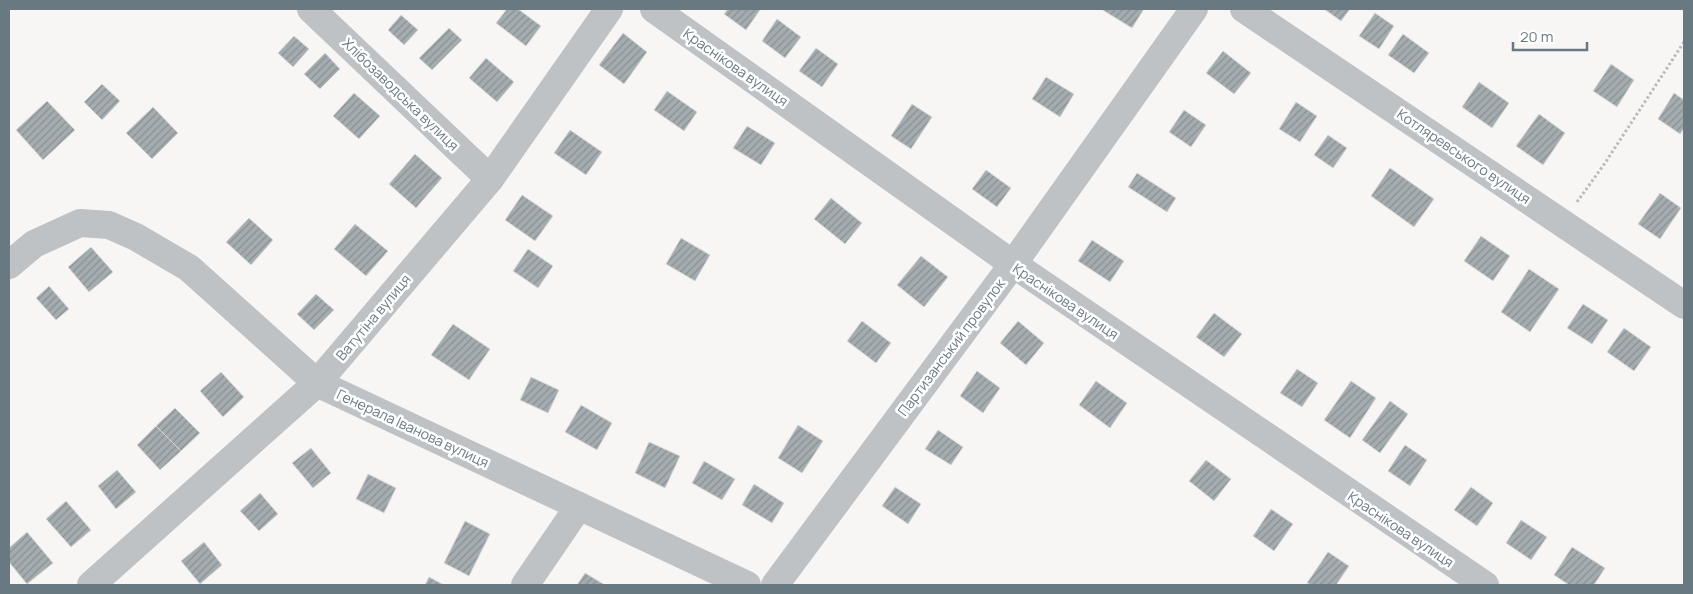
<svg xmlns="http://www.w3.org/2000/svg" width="1693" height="594" viewBox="0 0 1693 594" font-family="Manrope,sans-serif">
<defs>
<pattern id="building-hatch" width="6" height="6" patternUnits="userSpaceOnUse" patternTransform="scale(1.25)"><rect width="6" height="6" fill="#a4acb0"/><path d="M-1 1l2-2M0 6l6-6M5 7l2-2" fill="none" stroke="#8a9195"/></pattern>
</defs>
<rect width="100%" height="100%" fill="#f7f6f4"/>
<g fill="url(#building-hatch)" stroke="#d8d8d6">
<path d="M507 9H518L541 26 526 46 496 23Z"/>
<path d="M728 9H759L760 10 746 30 724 14Z"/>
<path d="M1101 9H1144L1132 28Z"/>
<path d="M1324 9H1350L1341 21Z"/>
<path d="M1375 13 1394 26 1379 49 1359 36Z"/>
<path d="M401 15 418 30 404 45 388 30Z"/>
<path d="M777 19 801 37 785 58 762 41Z"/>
<path d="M449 28 462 40 432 70 419 58Z"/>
<path d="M623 33 647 52 624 84 599 65Z"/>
<path d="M1403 34 1429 53 1414 73 1388 55Z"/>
<path d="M294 36 309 49 293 67 278 53Z"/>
<path d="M816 48 838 64 822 87 799 71Z"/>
<path d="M1223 51 1251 73 1234 94 1206 73Z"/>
<path d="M325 53 340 69 320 89 304 74Z"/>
<path d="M486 58 514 82 497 102 469 78Z"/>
<path d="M1611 64 1634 80 1617 107 1593 91Z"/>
<path d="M1046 77 1074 94 1060 117 1032 99Z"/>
<path d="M1479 82 1509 103 1492 128 1462 107Z"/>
<path d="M102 84 120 101 102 120 84 102Z"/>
<path d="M667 91 697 112 684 131 654 110Z"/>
<path d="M354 93 380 116 359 139 333 116Z"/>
<path d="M1674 93 1684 100V128L1680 134 1658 119Z"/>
<path d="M47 101 75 130 43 160 16 130Z"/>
<path d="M1296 102 1317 116 1300 142 1279 129Z"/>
<path d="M912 104 932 117 911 149 891 136Z"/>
<path d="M153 107 178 133 152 159 126 133Z"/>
<path d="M1184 110 1206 125 1191 147 1169 132Z"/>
<path d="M1539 114 1565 133 1543 165 1516 146Z"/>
<path d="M747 126 775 143 761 165 733 148Z"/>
<path d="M570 130 602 152 586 175 554 153Z"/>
<path d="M1328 135 1347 148 1333 168 1314 155Z"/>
<path d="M415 154 442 178 416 208 389 184Z"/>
<path d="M1390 168 1434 199 1414 227 1371 196Z"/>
<path d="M986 170 1011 188 997 207 972 189Z"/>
<path d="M1137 173 1176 198 1167 212 1128 187Z"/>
<path d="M1660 193 1681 208 1660 239 1638 224Z"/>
<path d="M522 195 553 216 535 241 505 220Z"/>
<path d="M831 198 862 223 845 244 814 219Z"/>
<path d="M249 218 273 240 251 265 226 242Z"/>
<path d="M355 224 388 251 366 276 334 249Z"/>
<path d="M1481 236 1510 256 1493 281 1464 261Z"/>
<path d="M681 238 710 255 695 281 666 264Z"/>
<path d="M1092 240 1124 261 1110 282 1078 261Z"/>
<path d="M91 247 113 272 89 292 68 267Z"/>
<path d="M528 249 553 266 538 288 513 271Z"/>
<path d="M921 256 948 277 924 307 897 285Z"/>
<path d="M1529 269 1559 289 1530 332 1501 312Z"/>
<path d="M49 286 69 309 56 320 36 298Z"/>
<path d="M316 294 334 310 314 330 297 314Z"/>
<path d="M1583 304 1608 320 1592 344 1567 328Z"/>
<path d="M1214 313 1242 334 1224 357 1196 337Z"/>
<path d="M862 321 891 343 876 363 847 341Z"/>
<path d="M1018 321 1044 343 1026 365 1000 343Z"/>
<path d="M453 324 490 349 469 380 431 355Z"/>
<path d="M1624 328 1651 347 1634 371 1607 352Z"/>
<path d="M1297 369 1318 383 1302 407 1280 393Z"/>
<path d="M977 371 1000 388 983 413 960 396Z"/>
<path d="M221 372 244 397 223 417 200 391Z"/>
<path d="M531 377 559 390 548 413 520 400Z"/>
<path d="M1096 381 1127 403 1110 428 1079 405Z"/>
<path d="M1351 381 1376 398 1350 438 1324 420Z"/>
<path d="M1390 401 1408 414 1380 453 1362 440Z"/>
<path d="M581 405 612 423 597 450 565 432Z"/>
<path d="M175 408 200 433 181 451 156 426Z"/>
<path d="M798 425 823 441 802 473 778 458Z"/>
<path d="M156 426 181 451 160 470 137 445Z"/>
<path d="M938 430 963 447 951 465 925 449Z"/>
<path d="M649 442 680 456 665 488 635 473Z"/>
<path d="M1405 445 1427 460 1410 486 1388 471Z"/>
<path d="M311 448 331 473 313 488 292 463Z"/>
<path d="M1206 460 1231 479 1214 501 1189 481Z"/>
<path d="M704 461 735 479 722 500 692 483Z"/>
<path d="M117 470 136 492 116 509 98 486Z"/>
<path d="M368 474 396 488 384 513 356 499Z"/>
<path d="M754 484 784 503 772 523 742 505Z"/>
<path d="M895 487 921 504 908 524 882 506Z"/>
<path d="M1471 487 1493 503 1477 526 1454 510Z"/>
<path d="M260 493 278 514 259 531 240 511Z"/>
<path d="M66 501 91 530 71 547 46 519Z"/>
<path d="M1271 509 1293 524 1274 551 1253 536Z"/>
<path d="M1521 520 1547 537 1531 560 1506 543Z"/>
<path d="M465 521 490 534 469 576 444 563Z"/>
<path d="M27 532 53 563 27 584 9 562V548Z"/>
<path d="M204 542 222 565 200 584 181 561Z"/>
<path d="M1572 547 1605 568 1594 585H1569L1554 575Z"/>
<path d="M1328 552 1349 566 1336 585H1311L1307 583Z"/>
<path d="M585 573 605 585H577Z"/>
<path d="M429 577 444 585H425Z"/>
</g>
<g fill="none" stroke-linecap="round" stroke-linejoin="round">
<path stroke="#b8bbbd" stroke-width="3" stroke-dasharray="2.5 2.5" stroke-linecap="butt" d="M1577 202 1605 163 1684 42"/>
<g stroke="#bec2c5" stroke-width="28">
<path d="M311 9 490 179"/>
<path d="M654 9 1013 264 1485 585"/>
<path d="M1244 9 1684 305"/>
<path d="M9 265 34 244 80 223 109 225 136 237 189 268 317 383 747 585"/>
<path d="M91 585 317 383 490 179 609 9"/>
<path d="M525 585 579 506"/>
<path d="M775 585 1013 264 1194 9"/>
</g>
</g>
<g text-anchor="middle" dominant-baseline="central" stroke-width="5" stroke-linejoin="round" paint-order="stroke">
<g font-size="14" fill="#697982" stroke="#fff">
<text transform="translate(736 67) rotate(35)">Краснікова вулиця</text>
<text transform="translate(401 94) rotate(44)">Хлібозаводська вулиця</text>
<text transform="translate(1464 156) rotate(34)">Котляревського вулиця</text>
<text transform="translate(1066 301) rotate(34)">Краснікова вулиця</text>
<text transform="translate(373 317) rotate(-50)">Ватутіна вулиця</text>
<text transform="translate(951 347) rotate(-53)">Партизанський провулок</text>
<text transform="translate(413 428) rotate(25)">Генерала Іванова вулиця</text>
<text transform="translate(1401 529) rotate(34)">Краснікова вулиця</text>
</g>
</g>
<rect width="1693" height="594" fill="none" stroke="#697982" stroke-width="20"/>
<path d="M1513 42v8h74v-8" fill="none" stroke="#697982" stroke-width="2.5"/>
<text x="1520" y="42" font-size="15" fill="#697982" stroke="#ffffff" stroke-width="4" paint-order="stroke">20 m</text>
</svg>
